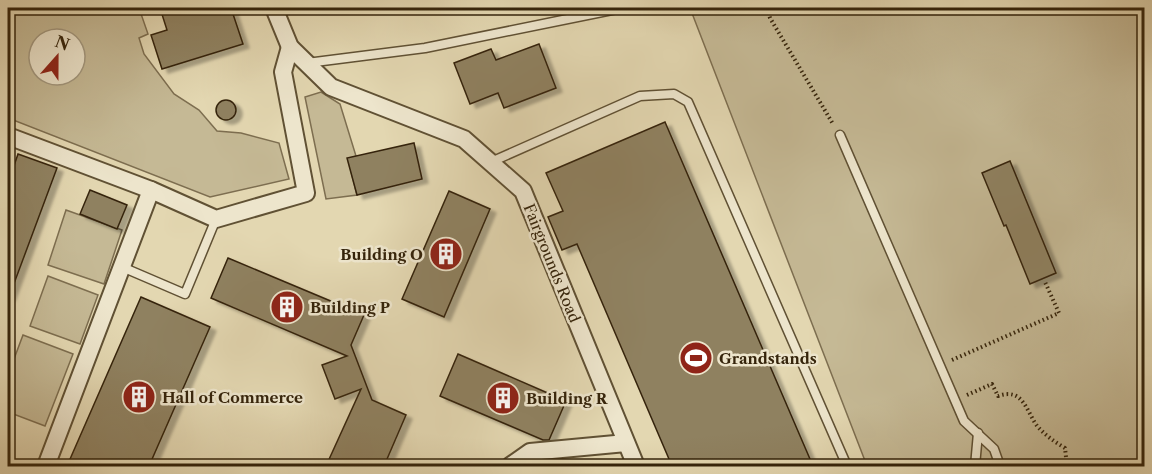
<svg xmlns="http://www.w3.org/2000/svg" width="1152" height="474" viewBox="0 0 1152 474" font-family="'Libre Caslon Text',serif">
<defs>
<filter id="shadow"><feDropShadow dx="6" dy="4" stdDeviation="1.5" flood-color="#0004"/></filter>
</defs>
<rect width="100%" height="100%" fill="#e3d7b1"/>
<filter id="stains"><feTurbulence type="fractalNoise" baseFrequency=".00333" numOctaves="4"/><feColorMatrix values="0 0 0 0 .2 0 0 0 0 .09 0 0 0 0 .02 0 0 0 .5 -.17"/></filter>
<radialGradient id="worn" r=".72"><stop offset=".6" stop-color="#630" stop-opacity="0"/><stop offset="1" stop-color="#630" stop-opacity=".3"/></radialGradient>
<g fill="#c5b995" stroke="#7d6e50" stroke-width="1.5" fill-rule="evenodd">
<path d="M8 8H125L126 10 139 8 148 34 139 38 144 54 174 94 199 110 217 131 241 133 279 143 289 179 210 197 8 118ZM39 39H75V75H39Z"/>
<path d="M690 8H1144V466H867Z"/>
<path d="M321 92 340 104 356 156 348 159 357 195 326 199 305 97Z"/>
<path d="M66 210 122 230 104 284 48 265Z"/>
<path d="M48 276 98 295 80 344 30 326Z"/>
<path d="M23 335 73 354 45 426 8 412V375Z"/>
</g>
<g fill="#8f8161" stroke="#35240b" stroke-width="1.5" filter="url(#shadow)">
<path d="M160 8H231L243 44 162 69 151 35 167 30Z"/>
<path d="M539 44 556 88 504 108 498 93 470 104 454 63 491 49 496 60Z"/>
<circle cx="226" cy="110" r="10"/>
<path d="M665 122 813 466H672L577 244 562 250 548 217 563 211 546 173Z"/>
<path d="M414 143 422 179 357 195 347 158Z"/>
<path d="M18 154 57 168 9 297 8 296V183Z"/>
<path d="M1010 161 1056 273 1030 284 1006 225 1004 226 982 173Z"/>
<path d="M90 190 127 205 117 229 80 214Z"/>
<path d="M449 191 490 209 444 317 402 299Z"/>
<path d="M228 258 364 315 351 345 372 400 406 415 384 466H326L361 389 335 399 322 365 347 356 211 298Z"/>
<path d="M141 297 210 327 149 466H67Z"/>
<path d="M458 354 566 401 549 440H543L440 396Z"/>
</g>
<g fill="none" stroke-linecap="round" stroke-linejoin="round">
<defs>
<g id="lane">
<path d="M307 63 425 48 617 9 618 8"/>
<path d="M840 135 964 421 994 449 1000 466"/>
<path d="M491 162 640 96 674 94 688 102 847 466"/>
<path d="M122 267 185 294 216 219"/>
<path d="M975 466 978 433"/>
</g>
<g id="street">
<path d="M274 8 290 47 331 87 464 139 523 191 636 466"/>
<path d="M8 136 151 190 216 219 306 193 283 72 290 47"/>
<path d="M46 466 151 190"/>
<path d="M510 466 530 452 626 443"/>
</g>
</defs>
<use href="#lane" stroke="#605134" stroke-width="11"/>
<use href="#street" stroke="#605134" stroke-width="20"/>
<g stroke="#35240b" stroke-width="4" stroke-dasharray="1.5 3" stroke-linecap="butt">
<path d="M767 8 770 18 833 124"/>
<path d="M952 360 1059 313 1045 282"/>
<path d="M967 395 992 384 998 396C1024 387 1026 412 1038 427 1046 436 1055 442 1065 448L1067 466"/>
</g>
<use href="#lane" stroke="#ede5cc" stroke-width="8"/>
<use href="#street" stroke="#ede5cc" stroke-width="16"/>
</g>
<defs>
<symbol id="building-disc" viewBox="-11 -11 22 22"><circle r="9.5" fill="#8f2418" stroke="#ede5cc"/><path d="M-4-6H4V6H1V3H-1V6H-4ZM-2.5-4.3h1.7v1.8h-1.7ZM.8-4.3h1.7v1.8H.8ZM-2.5-1h1.7V.8h-1.7ZM.8-1h1.7V.8H.8Z" fill="#fff"/></symbol>
<symbol id="stadium-disc" viewBox="-11 -11 22 22"><circle r="9.5" fill="#8f2418" stroke="#ede5cc"/><path d="M0-5a6.5 5 0 1 0 0 10a6.5 5 0 1 0 0-10ZM-3.5-1.8h7v3.6h-7Z" fill="#fff"/></symbol>
</defs>
<g fill-rule="evenodd">
<use href="#building-disc" x="427" y="235" width="38" height="38"/>
<use href="#building-disc" x="268" y="288" width="38" height="38"/>
<use href="#stadium-disc" x="677" y="339" width="38" height="38"/>
<use href="#building-disc" x="120" y="378" width="38" height="38"/>
<use href="#building-disc" x="484" y="379" width="38" height="38"/>
</g>
<g text-anchor="middle" dominant-baseline="central" stroke-width="5" stroke-linejoin="round" paint-order="stroke">
<g font-size="15" font-weight="bold" fill="#35240b" stroke="#ede5cc" text-anchor="start">
<text x="423" y="254" text-anchor="end">Building O</text>
<text x="310" y="307">Building P</text>
<text x="719" y="358">Grandstands</text>
<text x="162" y="397">Hall of Commerce</text>
<text x="526" y="398">Building R</text>
</g>
<g font-size="15" fill="#35240b" stroke="#ede5cc">
<text transform="translate(552 263) rotate(68)">Fairgrounds Road</text>
</g>
</g>
<rect width="1152" height="474" fill="none" stroke="#e3d7b1" stroke-width="30"/>
<rect x="9" y="9" width="1134" height="456" fill="none" stroke="#35240b" stroke-width="3"/>
<rect x="15" y="15" width="1122" height="444" fill="none" stroke="#35240b" stroke-width="1.5"/>
<g transform="translate(57 57) rotate(21)"><circle r="28" fill="#ede5cc" stroke="#a3987f" stroke-width="1.5"/>
<path d="M0-4.5L10 22L0 15L-10 22Z" fill="#8f2418"/>
<text y="-9" font-size="16" font-weight="bold" text-anchor="middle" fill="#35240b">N</text>
</g>
<rect width="100%" height="100%" filter="url(#stains)"/>
<rect width="100%" height="100%" fill="url(#worn)"/>
</svg>
